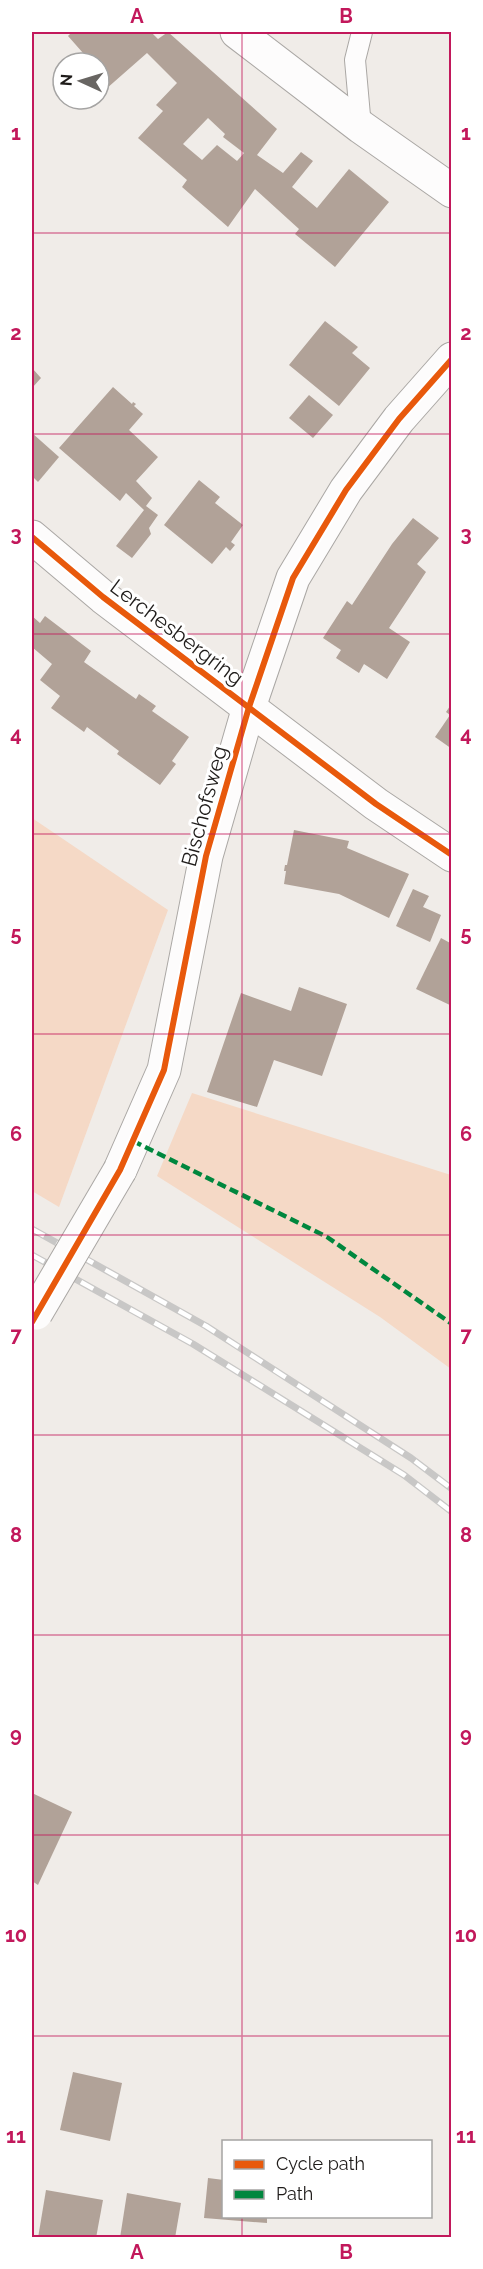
<svg xmlns="http://www.w3.org/2000/svg" width="483" height="2269" viewBox="0 0 483 2269" font-family="Raleway,sans-serif">
<rect width="100%" height="100%" fill="#f0ece8"/>
<g fill="#f5d9c6">
<path d="M32 818 168 910 59 1207 32 1191Z"/>
<path d="M192 1093 451 1175V1369L380 1317 157 1176Z"/>
</g>
<g fill="#b1a298" fill-rule="evenodd">
<path d="M72 32H151L158 39 168 32 277 129 257 155 283 173 301 152 313 161 292 187 317 208 349 169 389 202 335 267 295 234 299 229 255 189 228 227 182 187 187 180 138 138 163 111 156 105 177 83 147 53 106 89 99 82V63H81L77 58 83 53 68 36ZM208 118 225 134 223 137 244 153 237 161 217 145 202 160 183 144Z"/>
<path d="M325 321 358 347 352 353 370 368 339 406 289 365Z"/>
<path d="M32 368 41 378 32 388Z"/>
<path d="M113 387 132 404 133 402 136 404 134 406 143 414 129 430 158 457 136 481 152 498 146 506 158 515 149 528 151 534 132 558 116 546 144 510 126 493 120 501 59 448Z"/>
<path d="M309 395 333 415 313 438 289 418Z"/>
<path d="M32 433 59 457 38 482 32 476Z"/>
<path d="M199 480 220 497 215 503 243 525 231 542 235 545 230 551 226 547 212 564 164 525Z"/>
<path d="M413 518 439 538 417 564 426 572 389 628 410 642 387 679 364 664 359 673 336 658 341 650 323 638 347 601 352 605 392 544Z"/>
<path d="M32 616 40 623 45 616 91 651 84 662 136 699 139 694 156 706 152 711 189 737 172 761 176 764 160 785 117 754 119 751 87 727 84 732 51 708 60 696 40 680 52 664 32 647Z"/>
<path d="M450 706 452 707V749L435 737 450 715 446 712Z"/>
<path d="M294 830 349 841 347 848 409 874 389 918 339 894 284 884 286 871H284L285 865H287Z"/>
<path d="M413 889 429 896 423 907 441 915 430 942 396 926Z"/>
<path d="M441 938 452 944V1006L416 989Z"/>
<path d="M299 987 347 1004 322 1076 274 1060 257 1107 207 1092 241 993 291 1011Z"/>
<path d="M32 1793 72 1812 38 1885 32 1881Z"/>
<path d="M73 2072 122 2083 110 2141 60 2130Z"/>
<path d="M208 2178 224 2180V2216H267V2223L204 2218Z"/>
<path d="M46 2190 103 2200 96 2238H38Z"/>
<path d="M127 2193 181 2203 175 2238H120Z"/>
</g>
<g fill="none" stroke-linecap="round" stroke-linejoin="round">
<defs>
<path id="service" d="M361 127 355 60 362 32"/>
<g id="minor">
<path d="M237 32 361 127 452 191"/>
<path d="M32 537 103 597 376 804 452 855"/>
<path d="M120 1170 164 1070 206 856 249 707 293 578 346 490 399 419 452 359"/>
</g>
</defs>
<use href="#service" stroke="#aaa7a4" stroke-width="22"/>
<use href="#minor" stroke="#aaa7a4" stroke-width="35"/>
<use href="#service" stroke="#fdfcfc" stroke-width="20"/>
<use href="#minor" stroke="#fdfcfc" stroke-width="33"/>
<defs>
<g id="rail">
<path d="M32 1229 206 1326 411 1458 452 1489"/>
<path d="M32 1255 193 1344 404 1475 452 1512"/>
</g>
</defs>
<use href="#rail" stroke="#c8c7c6" stroke-width="7"/>
<use href="#rail" stroke="#fff" stroke-width="4.5" stroke-dasharray="14" stroke-linecap="butt"/>
<defs>
<path id="minor-bridge" d="M36 1313 120 1170"/>
</defs>
<use href="#minor-bridge" stroke="#aaa7a4" stroke-width="35" stroke-linecap="butt"/>
<use href="#minor-bridge" stroke="#fdfcfc" stroke-width="33"/>
<path stroke="#00873e" stroke-width="4.5" stroke-dasharray="9 4.5" stroke-linecap="butt" d="M133 1141 327 1237 452 1324"/>
<defs>
<g id="cycleway">
<path d="M32 537 103 597 376 804 452 855"/>
<path d="M32 1322 120 1170 164 1070 206 856 249 707 293 578 346 490 399 419 452 359"/>
</g>
</defs>
<use href="#cycleway" stroke="#fff" stroke-width="10"/>
<use href="#cycleway" stroke="#e8590c" stroke-width="6"/>
</g>
<path fill="none" stroke="#c2185b" stroke-width="1.5" stroke-opacity="0.55" d="M242 32V2142M32 233H452M32 434H452M32 634H452M32 834H452M32 1034H452M32 1235H452M32 1435H452M32 1635H452M32 1835H452M32 2036H452M242 2216V2238"/>
<g text-anchor="middle" dominant-baseline="central" stroke-width="6" stroke-linejoin="round" paint-order="stroke">
<g font-size="21" fill="#1f1c1a" stroke="#fff">
<text transform="translate(177 632) rotate(37)">Lerchesbergring</text>
<text transform="translate(204 806) rotate(-75)">Bischofsweg</text>
</g>
</g>
<rect width="483" height="2269" fill="none" stroke="#ffffff" stroke-width="66"/>
<rect x="222" y="2140" width="210" height="78" fill="#ffffff" stroke="#a5a4a3" stroke-width="1.5"/>
<rect x="234" y="2160" width="30" height="9" fill="#e8590c" stroke="#a5a4a3" stroke-width="1.5"/>
<text x="276" y="2170" font-size="18" fill="#1f1c1a">Cycle path</text>
<rect x="234" y="2190" width="30" height="9" fill="#00873e" stroke="#a5a4a3" stroke-width="1.5"/>
<text x="276" y="2200" font-size="18" fill="#1f1c1a">Path</text>
<g transform="translate(81 81) rotate(274)"><circle r="28" fill="#ffffff" stroke="#a5a4a3" stroke-width="1.5"/>
<path d="M0-4.5L10 22L0 15L-10 22Z" fill="#686562"/>
<text y="-9" font-size="16" font-weight="bold" text-anchor="middle" fill="#1f1c1a">N</text>
</g>
<rect x="33" y="33" width="417" height="2203" fill="none" stroke="#c2185b" stroke-width="2"/>
<g font-size="20" text-anchor="middle" font-weight="bold" fill="#c2185b">
<text x="137" y="23">A</text>
<text x="346" y="23">B</text>
<text x="16" y="140">1</text>
<text x="466" y="140">1</text>
<text x="16" y="340">2</text>
<text x="466" y="340">2</text>
<text x="16" y="541">3</text>
<text x="466" y="541">3</text>
<text x="16" y="741">4</text>
<text x="466" y="741">4</text>
<text x="16" y="941">5</text>
<text x="466" y="941">5</text>
<text x="16" y="1141">6</text>
<text x="466" y="1141">6</text>
<text x="16" y="1342">7</text>
<text x="466" y="1342">7</text>
<text x="16" y="1542">8</text>
<text x="466" y="1542">8</text>
<text x="16" y="1742">9</text>
<text x="466" y="1742">9</text>
<text x="16" y="1942">10</text>
<text x="466" y="1942">10</text>
<text x="16" y="2143">11</text>
<text x="466" y="2143">11</text>
<text x="137" y="2259">A</text>
<text x="346" y="2259">B</text>
</g>
</svg>
